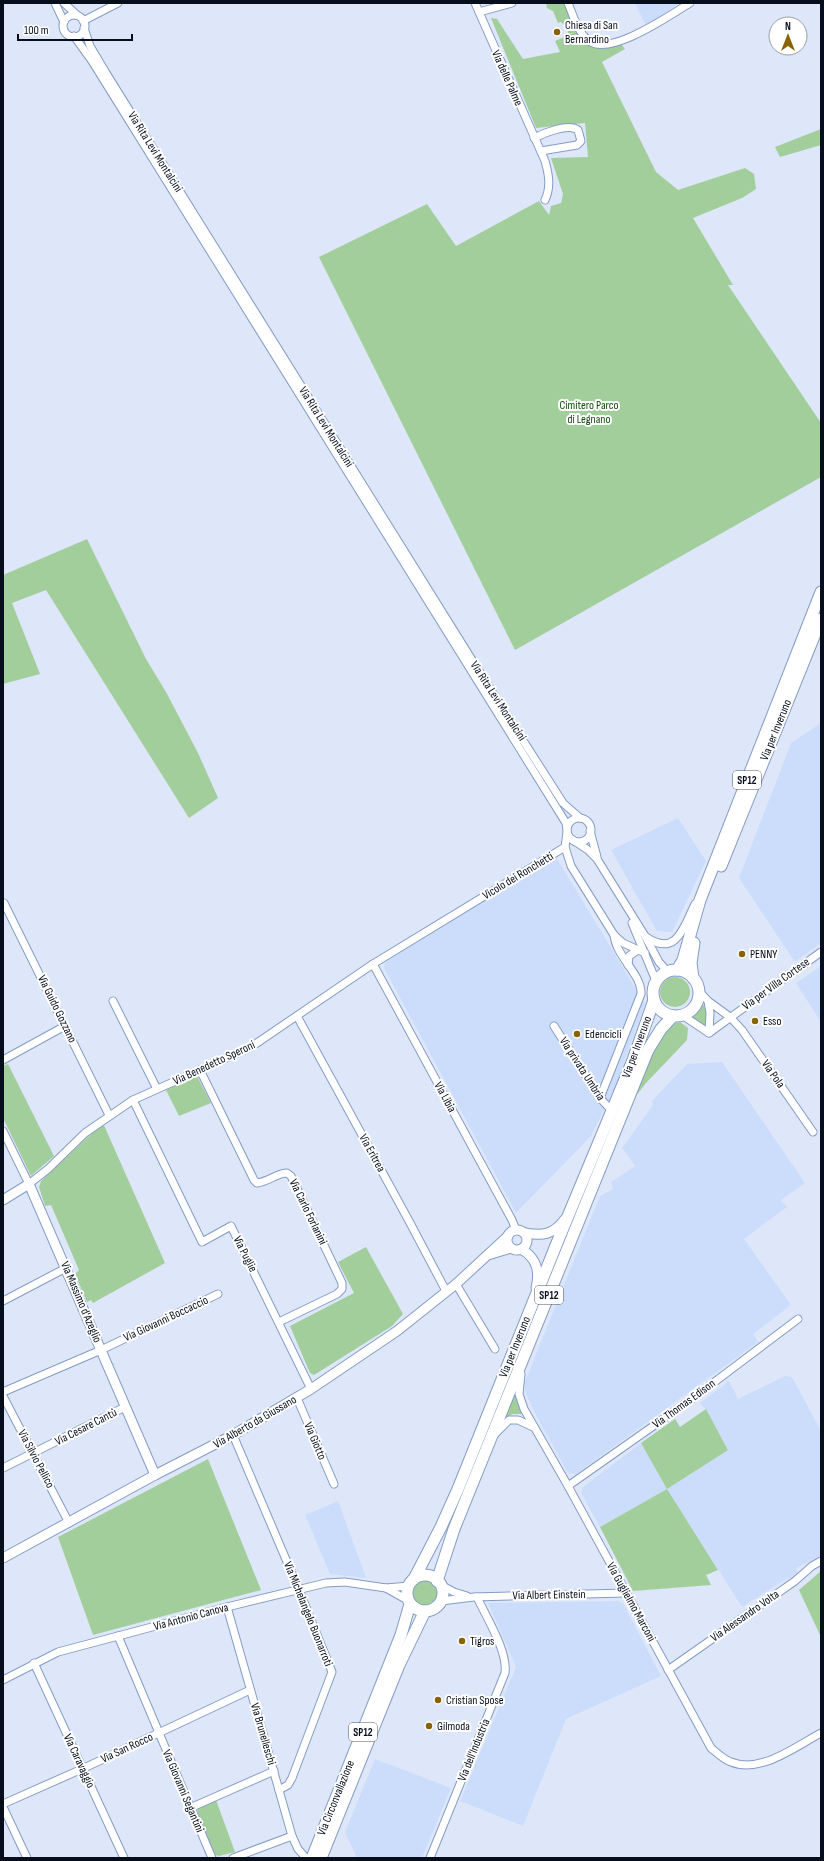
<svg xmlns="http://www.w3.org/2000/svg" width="824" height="1861" viewBox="0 0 824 1861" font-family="'Sofia Sans Condensed',sans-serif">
<rect width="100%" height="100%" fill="#dde7f9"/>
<g fill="#ccddfc">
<path d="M635 3H679L646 26Z"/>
<path d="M821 723V943L795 962 739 878 791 743Z"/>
<path d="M678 818 706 861 672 932 657 931 611 850Z"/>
<path d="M556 857 645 1004 614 1090 591 1136 516 1213 384 968 385 962Z"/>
<path d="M821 966V1022L796 983Z"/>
<path d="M722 1062 805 1183 781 1200 787 1207 744 1239 791 1305 753 1334 758 1342 576 1474 568 1473 537 1417 526 1394 524 1384 600 1196 613 1189 611 1182 635 1166 622 1148 653 1105 652 1101 687 1064Z"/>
<path d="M785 1376 792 1377 821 1431V1556L796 1568 798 1575 786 1579 742 1607 667 1489 600 1527 581 1493 583 1487 641 1443 643 1448 728 1449 706 1410 700 1403 729 1381 738 1399Z"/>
<path d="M338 1501 366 1578 330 1574 305 1515Z"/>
<path d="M617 1601 623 1603 661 1676 566 1719 523 1826 460 1801 516 1667 488 1603Z"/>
<path d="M375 1759 451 1788 422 1858H357L345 1832Z"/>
</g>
<g fill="#a2ce9c">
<path d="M546 3H564C580 36 580 52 621 44L625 49 602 62 656 172 678 190 745 168 754 174 756 189 742 198 693 218 733 285H728L821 423V477L515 650 319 257 427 204 456 246 539 201 549 215 551 206 561 203 563 194 551 158 588 157 585 123 536 128 491 18 497 19 523 59 560 52 555 41 569 35 566 27 561 22 558 23 553 11 547 8Z"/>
<path d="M821 129V145L780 157 775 147Z"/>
<path d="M87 539 146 659 166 692 198 753 218 798 189 818 46 590 12 603 40 674 3 684V575Z"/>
<circle cx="675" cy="992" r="15"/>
<path d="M701 1000C706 1008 708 1018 705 1027L690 1016 697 1009Z"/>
<path d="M680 1022 688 1028 687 1040 646 1083 631 1102C639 1083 657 1025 680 1022Z"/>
<path d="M8 1064 54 1156 31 1176 3 1118V1066Z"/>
<path d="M197 1076 211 1103 179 1116 166 1090Z"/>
<path d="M103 1123 165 1263 93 1303 91 1300 87 1302 75 1274 79 1270 51 1205 45 1206 39 1187 41 1181Z"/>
<path d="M366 1247 403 1314 392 1326 314 1375 310 1373 290 1326 354 1293 338 1262Z"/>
<path d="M516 1387V1396L522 1414H513L503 1419Z"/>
<path d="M706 1409 728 1450 667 1489 718 1570 706 1575 711 1585 633 1591 600 1527 667 1489 641 1443 675 1419 680 1427Z"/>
<path d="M208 1459 261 1590 93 1635 58 1537Z"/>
<path d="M821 1571V1637L799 1590Z"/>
<circle cx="425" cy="1593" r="12"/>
<path d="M216 1800 235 1852 219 1856 215 1855 197 1812 198 1808Z"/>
</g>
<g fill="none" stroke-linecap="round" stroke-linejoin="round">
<defs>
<g id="minor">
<path d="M55 3 64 22"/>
<path d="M64 3 77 15"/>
<path d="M475 3 545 161C549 175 551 187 545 200"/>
<path d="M568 3C573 15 578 33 589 41 610 57 670 15 690 3"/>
<path d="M479 12 512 3"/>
<circle cx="74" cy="26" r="11"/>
<path d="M83 21 118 3"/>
<path d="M84 28 90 46 106 73 487 684 563 803 580 818"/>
<path d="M74 36 92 61 566 823 567 829"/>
<path d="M534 138C544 133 568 123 578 130L581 141 577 145 541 151"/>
<circle cx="579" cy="830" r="12"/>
<path d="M590 831 597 857"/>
<path d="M567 832 565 847 571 866 614 935 623 943 645 953"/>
<path d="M573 840 588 850 597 859 645 936 659 962 667 971"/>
<path d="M4 903 109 1115"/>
<path d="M632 923 656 981"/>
<path d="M646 937C677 958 684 926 695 904"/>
<path d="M373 964 512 1220 516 1230"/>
<path d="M628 965 629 956 638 950"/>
<path d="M699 991 708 1001 730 1017 742 1030 813 1132"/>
<path d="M113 1001 157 1089"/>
<path d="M708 1001 710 1013 709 1033"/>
<path d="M682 1015 709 1033 821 952"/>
<path d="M297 1016 409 1221 446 1291"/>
<path d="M554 1026 600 1098 612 1111"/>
<path d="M3 1060 65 1026"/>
<path d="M200 1070 254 1180 257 1183C268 1182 277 1173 287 1173L291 1176 342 1283V1289L337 1294 279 1322"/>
<path d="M600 1098 641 994C642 974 616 957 614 935"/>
<path d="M133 1100 202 1242 231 1226 311 1389"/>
<path d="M3 1131 29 1184 48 1169 85 1133 133 1100 251 1047 373 964 565 847"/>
<path d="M456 1284 495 1349"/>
<path d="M3 1301 66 1268"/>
<path d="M521 1374 519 1394 524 1409 568 1486 711 1748C717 1753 724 1760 731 1762 761 1774 796 1746 821 1733"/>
<path d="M3 1392 101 1350 218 1294"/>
<path d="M3 1396 69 1523"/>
<path d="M297 1398 334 1484"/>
<path d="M495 1434 509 1420H518L533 1427"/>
<path d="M233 1435 299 1590 332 1672 292 1778 288 1785 279 1790"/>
<path d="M3 1468 125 1407"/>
<path d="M568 1486 696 1396 798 1319"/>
<path d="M441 1585 454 1592 467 1596"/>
<path d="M386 1588 409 1601"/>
<path d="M441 1601 474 1597 626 1593"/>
<path d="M227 1607 292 1836 298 1849 306 1858"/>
<path d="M118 1636 212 1858"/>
<path d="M34 1663 124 1858"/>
<path d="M668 1670 795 1581 812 1566 821 1561"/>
<path d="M3 1680 58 1652 227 1607 326 1583 345 1582 386 1588 409 1586"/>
<path d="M3 1804 82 1769 250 1690"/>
<path d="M3 1807 27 1858"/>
<path d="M190 1808 274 1771"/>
<path d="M233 1858 292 1836"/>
<path d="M430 1858 505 1673C508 1651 486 1617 477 1597"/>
</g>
<g id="tertiary">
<path d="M3 1200 29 1184 155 1475"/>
<circle cx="517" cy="1240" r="10"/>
<path d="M525 1233C543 1236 553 1235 565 1219"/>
<path d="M521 1249C537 1258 540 1271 536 1288"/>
<path d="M488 1255 511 1248"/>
<path d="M3 1558 155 1475 233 1435 311 1389 397 1331 456 1284 508 1236"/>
</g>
<g id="primary">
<path d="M721 866 821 619"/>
<path d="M677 970 683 960 700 900 821 592"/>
<circle cx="676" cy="993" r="23"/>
<path d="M693 978 691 963 694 943"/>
<circle cx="425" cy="1593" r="18"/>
<path d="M414 1579 441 1527 458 1489 559 1238 633 1060 654 1000"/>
<path d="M437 1581 454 1529 648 1050 661 1029 673 1016"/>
<path d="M312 1858 401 1635 410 1604"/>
<path d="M321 1858 399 1665 425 1611"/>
</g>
</defs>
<use href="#minor" stroke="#849cc5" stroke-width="9"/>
<use href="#tertiary" stroke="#849cc5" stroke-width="11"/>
<use href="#primary" stroke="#849cc5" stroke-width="13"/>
<use href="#minor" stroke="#fff" stroke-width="7"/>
<use href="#tertiary" stroke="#fff" stroke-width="9"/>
<use href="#primary" stroke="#fff" stroke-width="11"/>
</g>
<g fill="#896300" stroke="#fff" stroke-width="1.5">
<circle cx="557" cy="32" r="4"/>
<circle cx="742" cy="954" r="4"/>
<circle cx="755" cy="1021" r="4"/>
<circle cx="577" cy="1034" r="4"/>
<circle cx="462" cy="1641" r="4"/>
<circle cx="438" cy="1700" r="4"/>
<circle cx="429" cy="1726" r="4"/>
</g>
<g text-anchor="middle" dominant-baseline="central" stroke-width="4" stroke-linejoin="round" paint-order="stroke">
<g fill="#fff" stroke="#515660" stroke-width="1">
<rect x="733" y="771" width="28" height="18" rx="3"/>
<rect x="535" y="1286" width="28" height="18" rx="3"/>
<rect x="349" y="1723" width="28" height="18" rx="3"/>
</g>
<g font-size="11" font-weight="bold" fill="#060e1c">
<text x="747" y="780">SP12</text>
<text x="549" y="1295">SP12</text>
<text x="363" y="1732">SP12</text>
</g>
<g font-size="12" fill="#060e1c" stroke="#fff" text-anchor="start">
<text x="565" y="25">Chiesa di San<tspan x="565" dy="14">Bernardino</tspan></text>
<text x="750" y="954">PENNY</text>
<text x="763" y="1021">Esso</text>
<text x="585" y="1034">Edencicli</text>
<text x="470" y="1641">Tigros</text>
<text x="446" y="1700">Cristian Spose</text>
<text x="437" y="1726">Gilmoda</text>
</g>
<g font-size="12" fill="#060e1c" stroke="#fff">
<text transform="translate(507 78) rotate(66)">Via delle Palme</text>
<text transform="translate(155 152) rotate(58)">Via Rita Levi Montalcini</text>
<text transform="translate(326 427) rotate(58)">Via Rita Levi Montalcini</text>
<text transform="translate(498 701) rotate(57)">Via Rita Levi Montalcini</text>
<text transform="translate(776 730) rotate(-68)">Via per Inveruno</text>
<text transform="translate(518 876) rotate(-31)">Vicolo dei Ronchetti</text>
<text transform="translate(776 984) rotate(-36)">Via per Villa Cortese</text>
<text transform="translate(57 1009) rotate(64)">Via Guido Gozzano</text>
<text transform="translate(637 1047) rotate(-70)">Via per Inveruno</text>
<text transform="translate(214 1063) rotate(-25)">Via Benedetto Speroni</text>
<text transform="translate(582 1069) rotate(57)">Via privata Umbria</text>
<text transform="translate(773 1074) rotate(55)">Via Pola</text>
<text transform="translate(445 1097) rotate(61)">Via Libia</text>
<text transform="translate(372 1153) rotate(61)">Via Eritrea</text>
<text transform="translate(308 1212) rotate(64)">Via Carlo Forlanini</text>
<text transform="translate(245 1254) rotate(63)">Via Puglie</text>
<text transform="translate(81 1302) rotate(67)">Via Massimo d'Azeglio</text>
<text transform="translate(166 1319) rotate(-25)">Via Giovanni Boccaccio</text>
<text transform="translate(515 1347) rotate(-68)">Via per Inveruno</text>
<text transform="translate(684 1404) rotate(-36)">Via Thomas Edison</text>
<text transform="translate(255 1422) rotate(-30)">Via Alberto da Giussano</text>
<text transform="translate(86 1427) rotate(-27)">Via Cesare Cantù</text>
<text transform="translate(315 1441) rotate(67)">Via Giotto</text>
<text transform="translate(36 1459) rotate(62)">Via Silvio Pellico</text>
<text transform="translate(549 1595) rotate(-1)">Via Albert Einstein</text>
<text transform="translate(631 1602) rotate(61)">Via Guglielmo Marconi</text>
<text transform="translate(308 1614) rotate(68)">Via Michelangelo Buonarroti</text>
<text transform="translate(745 1616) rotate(-35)">Via Alessandro Volta</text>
<text transform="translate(191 1617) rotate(-15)">Via Antonio Canova</text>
<text transform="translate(263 1734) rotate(74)">Via Brunelleschi</text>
<text transform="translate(127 1748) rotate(-25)">Via San Rocco</text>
<text transform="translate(474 1750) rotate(-68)">Via dell'Industria</text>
<text transform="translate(79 1761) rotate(65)">Via Caravaggio</text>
<text transform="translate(183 1791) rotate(67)">Via Giovanni Segantini</text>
<text transform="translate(336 1798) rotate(-68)">Via Circonvallazione</text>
</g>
<g font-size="12" fill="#11490c" stroke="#fff">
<text x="589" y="405">Cimitero Parco<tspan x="589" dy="14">di Legnano</tspan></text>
</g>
</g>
<rect width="824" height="1861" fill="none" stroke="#060e1c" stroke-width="8"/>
<g transform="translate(788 36)"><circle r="19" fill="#ffffff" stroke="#9b9fa4"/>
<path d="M0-3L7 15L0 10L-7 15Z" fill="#896300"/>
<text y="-6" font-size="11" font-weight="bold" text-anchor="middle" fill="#060e1c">N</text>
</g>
<path d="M18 34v6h114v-6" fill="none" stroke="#060e1c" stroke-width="2"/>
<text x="24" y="34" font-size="12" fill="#060e1c" stroke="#ffffff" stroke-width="3" paint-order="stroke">100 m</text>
</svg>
